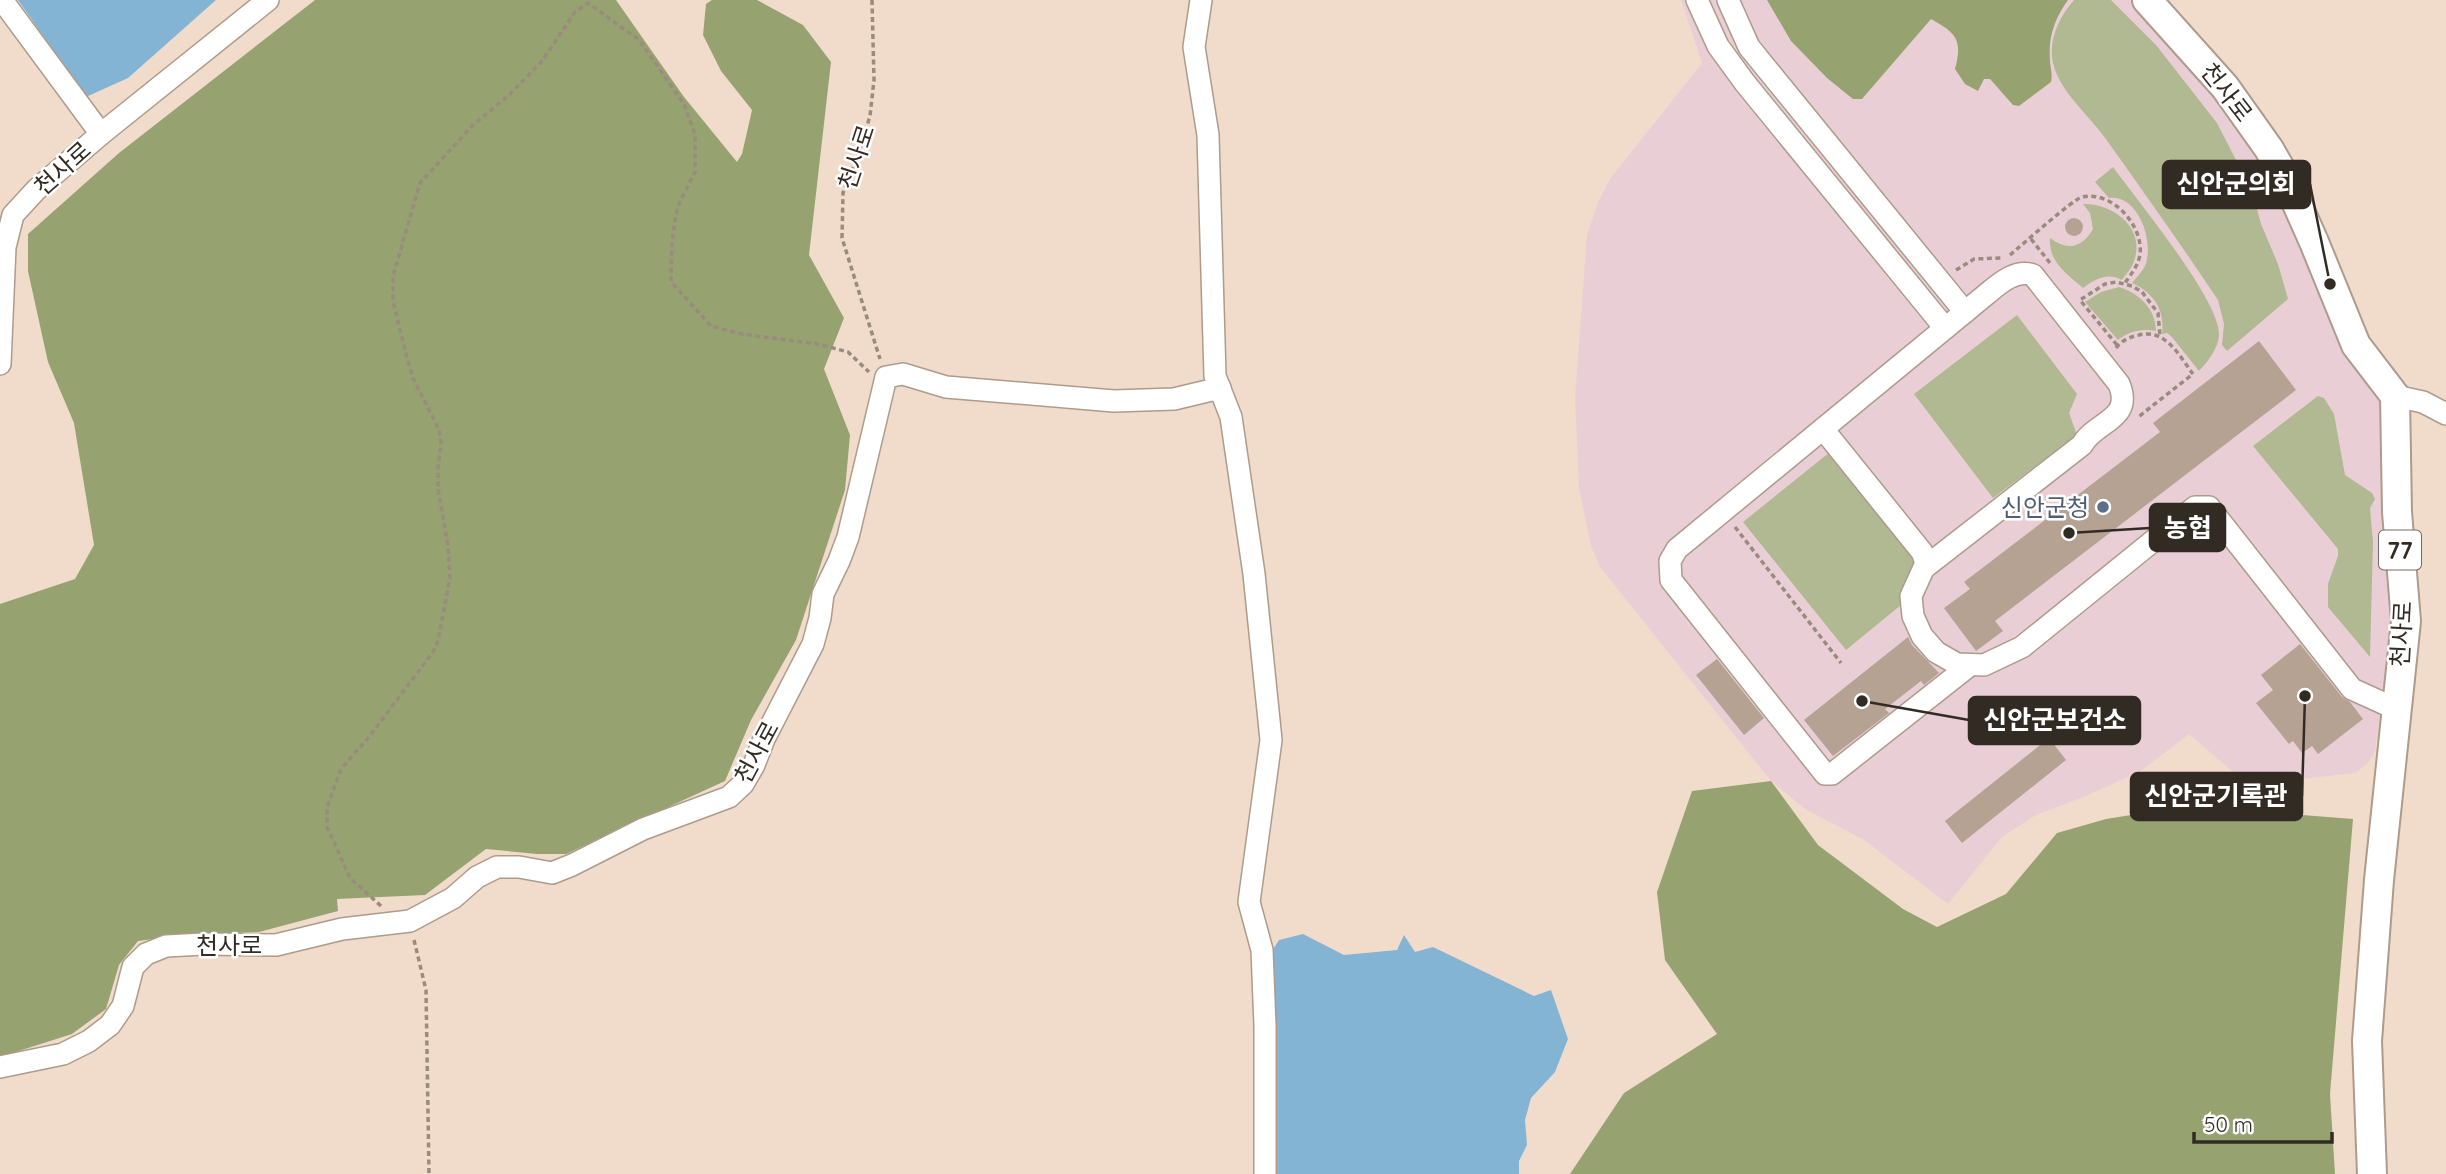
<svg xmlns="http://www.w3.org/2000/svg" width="2446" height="1174" viewBox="0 0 2446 1174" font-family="Quicksand,'Noto Sans KR',sans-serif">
<rect width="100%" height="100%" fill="#f1dccb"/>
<path fill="#e9cfd5" d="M1681 0H2134L2218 96 2276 186 2345 351 2384 399 2393 623 2375 752 2367 764 2355 773 2262 783 2240 778 2189 734 2141 771 2086 796 2036 815 2002 837 1948 904 1864 840 1805 809 1771 781 1600 567 1591 546 1579 488 1575 397 1587 235 1598 202 1610 179 1702 63Z"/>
<g fill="#b0b992">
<path d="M2074 0H2111L2156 45 2217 123 2252 191 2261 224 2278 264 2288 299 2227 351 2222 345 2224 324 2218 300C2182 246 2145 194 2108 142 2090 115 2057 91 2052 58 2050 36 2060 16 2074 0Z"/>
<path d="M2113 167C2136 199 2219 299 2219 334 2219 347 2208 362 2199 371L2172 337 2167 333 2162 334C2165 310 2154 293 2132 283 2136 278 2142 272 2145 266 2155 242 2138 194 2109 198L2095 182Z"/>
<path d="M2083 204C2113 203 2146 228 2134 261 2132 268 2126 274 2122 280 2108 272 2095 279 2083 288 2068 275 2048 262 2050 238 2068 251 2082 248 2093 229L2090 213Z"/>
<path d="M2119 287C2139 293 2156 309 2156 331 2142 328 2129 331 2118 340L2085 302 2101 292Z"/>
<path d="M2017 315 2077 394 2069 413 2077 435 1993 498 1914 394Z"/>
<path d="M2318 396 2324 398 2334 414 2345 475 2372 493 2375 499 2370 508 2373 542 2370 657 2328 607V584L2338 556V549L2253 446Z"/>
<path d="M1830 452 1916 558V569L1901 605 1846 650 1743 522Z"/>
</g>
<g fill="#97a271">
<path d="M315 0H616L684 97 737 162 742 154 752 110 721 71 703 35 706 4 712 0H757L803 25 831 62 809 255 844 318 824 369 850 435 845 490 796 640 751 720 725 781 566 854H537L486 849 425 895 337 899 338 911 259 932 183 935 138 941 119 965 106 1009 72 1034 0 1057V604L75 579 94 545 74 423 48 362 28 271V234L119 153Z"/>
<path d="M1767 0H2068C2055 18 2048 37 2050 59 2050 68 2053 74 2051 82L2019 106 2013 105 1990 79H1984L1978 91 1965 84 1955 69C1963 39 1956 33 1931 19L1862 99H1853L1827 78 1791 41Z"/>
<path d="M1771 781 1818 845 1903 909 1937 927 2006 894 2057 833 2106 819 2187 806 2353 819 2330 1094 2335 1174H1570L1624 1093 1717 1034 1665 960 1657 892 1692 791Z"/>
</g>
<g fill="#84b4d4">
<path d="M18 0H216L128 78 86 97Z"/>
<path d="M1303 934 1344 955 1397 950 1404 935 1415 952 1433 947 1534 996 1551 990 1568 1039 1555 1072 1531 1098 1525 1120 1527 1145 1519 1161V1174H1273L1270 954 1279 940Z"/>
</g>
<g fill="#b5a292">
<circle cx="2074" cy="227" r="9"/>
<path d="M2259 341 2296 390 1995 621 2003 631 1976 651 1944 608 1970 589 1964 582 2160 432 2153 423Z"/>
<path d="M1908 637 1912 645 1939 673 1924 685 1921 681 1885 709 1889 713 1833 756 1804 720Z"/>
<path d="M2300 644 2342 697 2350 702 2363 719 2318 754 2312 746 2302 753 2293 741 2289 744 2256 703 2273 690 2261 675Z"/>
<path d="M1717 659 1764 718 1744 735 1696 675Z"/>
<path d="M2049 738 2066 760 1962 843 1945 821Z"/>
</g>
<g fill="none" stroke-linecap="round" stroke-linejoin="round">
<defs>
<g id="minor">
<path d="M2 0 101 134"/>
<path d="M1201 0 1194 47 1208 135 1215 376 1231 417 1254 574 1271 740 1249 902 1262 950 1265 1026V1174"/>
<path d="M1697 0 1718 46 1745 83 1945 328"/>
<path d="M1728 0 1749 47 1965 312"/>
<path d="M0 364 5 247 13 215 36 190 101 134 268 0"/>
<path d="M2395 396 2423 402 2446 414"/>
<path d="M1823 429 1922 552 1926 563 1911 596 1913 616 1922 636 1936 652 1957 664 1984 665 2022 647 2195 507H2209L2352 689 2396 709"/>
<path d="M1924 568 2082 445C2095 421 2134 420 2119 384L2033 275C2016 269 2000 283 1988 293L1677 549 1670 561 1671 580 1825 774H1832L1970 665"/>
<path d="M0 1067 63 1054 89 1041 110 1025 123 1006 133 967 146 954 166 946 204 944 276 945 342 929 410 921 453 898 477 877 497 867H519L552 873 572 865 643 829 729 797 743 784 754 765 764 739 813 644 820 618 823 594 839 561 848 537 886 377 903 374 946 387 1114 401 1174 399 1220 388"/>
</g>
<path id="major" d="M2147 0 2225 87 2269 149 2285 177 2314 242 2356 345 2395 396 2397 512 2406 621 2379 880 2367 1041 2372 1174"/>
</defs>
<use href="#minor" stroke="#ae9b8b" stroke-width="24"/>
<use href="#major" stroke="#ae9b8b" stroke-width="32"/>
<g stroke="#9a8b7f" stroke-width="3.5" stroke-dasharray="5 3.5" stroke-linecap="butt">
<path d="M872 0 874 80 870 116 858 155 843 193 842 238 880 359"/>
<path d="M2031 239 2050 263"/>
<path d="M2010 255C2022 245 2072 200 2082 197 2112 190 2144 226 2140 255 2138 266 2131 274 2125 283"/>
<path d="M1956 270 1974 259 2001 258"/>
<path d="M2117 345 2080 300 2105 284 2116 282 2132 286 2142 292 2158 313 2160 336"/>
<path d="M2116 348C2122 340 2130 337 2139 335 2166 328 2180 357 2193 374L2137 418"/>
<path d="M1735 527 1841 663"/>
<path d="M381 906 350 878 327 827V807L341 769 369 737 433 652 438 641 450 578 448 546 438 489V468L441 444 439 430 413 378 406 354 393 301V276L420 183 472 126 509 95 542 61 575 12 588 3 639 40 684 104 695 134V172L680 201 676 214 672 242 671 282 711 326 742 334 818 344 848 352 869 372"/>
<path d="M414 940 426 990 429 1174"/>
</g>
<use href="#minor" stroke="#fff" stroke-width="21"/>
<use href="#major" stroke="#fff" stroke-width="28"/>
</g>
<circle fill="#5c6f8a" stroke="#fff" stroke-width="2.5" cx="2103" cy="507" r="7"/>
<g text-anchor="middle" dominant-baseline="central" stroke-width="5" stroke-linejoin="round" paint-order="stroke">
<rect fill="#fff" stroke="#706b66" stroke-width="2" x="2379" y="530.5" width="42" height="39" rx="5"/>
<g font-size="23" font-weight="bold" fill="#322b24">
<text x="2400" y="550">77</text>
</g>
<g font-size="24" fill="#322b24" stroke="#fff">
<text transform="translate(2227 92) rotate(52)">천사로</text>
<text transform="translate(856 157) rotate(-72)">천사로</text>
<text transform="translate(62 168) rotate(-42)">천사로</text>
<text transform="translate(2401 634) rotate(-87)">천사로</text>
<text transform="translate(756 752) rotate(-62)">천사로</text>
<text x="229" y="945">천사로</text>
</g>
<g font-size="24" fill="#4e5e75" stroke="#fff" text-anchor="end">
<text x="2089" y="507">신안군청</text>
</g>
</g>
<path fill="none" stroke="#322b24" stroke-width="2.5" d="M2330 284L2310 184M2069 533L2150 528M1862 701L1969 720M2305 696L2302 796"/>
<g fill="#322b24" stroke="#fff" stroke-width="2.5">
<circle cx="2330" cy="284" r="7"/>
<circle cx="2069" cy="533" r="7"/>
<circle cx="1862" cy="701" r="7"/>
<circle cx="2305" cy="696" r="7"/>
</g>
<g fill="#322b24" stroke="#322b24" stroke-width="2.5">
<rect x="2163" y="161" width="147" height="47" rx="7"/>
<rect x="2150" y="504" width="75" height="47" rx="7"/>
<rect x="1969" y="697" width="171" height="47" rx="7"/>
<rect x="2131" y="773" width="171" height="47" rx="7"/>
</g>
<g font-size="26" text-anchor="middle" font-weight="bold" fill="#fff">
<text x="2236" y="193">신안군의회</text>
<text x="2188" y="537">농협</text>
<text x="2055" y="729">신안군보건소</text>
<text x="2216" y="805">신안군기록관</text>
</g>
<path d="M2194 1132v10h138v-10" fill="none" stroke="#322b24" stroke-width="3.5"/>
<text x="2204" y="1132" font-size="21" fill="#322b24" stroke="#ffffff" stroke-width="5" paint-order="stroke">50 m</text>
</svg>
